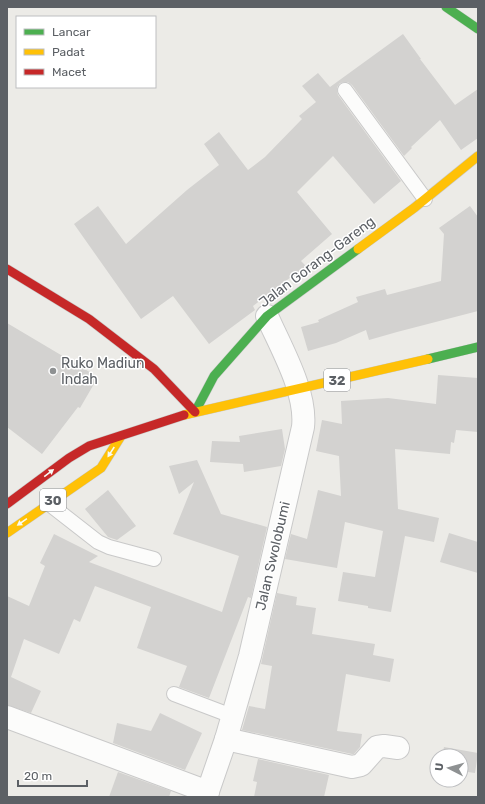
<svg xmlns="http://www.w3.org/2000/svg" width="485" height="804" viewBox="0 0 485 804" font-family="Rubik,sans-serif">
<rect width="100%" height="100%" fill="#ecebe7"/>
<g fill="#d3d2d0">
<path d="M403 34 421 59H420L455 105 478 89V138L461 150 440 120 411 147 412 148 404 156 352 85 348 82 340 83 337 87V91L338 95 401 181 374 204 333 156 297 192 332 234 301 261 306 266 292 278 291 277 253 306 255 310 209 344 173 296 141 319 74 224 98 206 126 244 187 190 219 165 204 144 219 132 248 170 265 157 302 119 299 116 316 102 302 86 318 73 330 87Z"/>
<path d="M470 206 478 217V311L397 332 369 340 366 330 336 343 308 351 301 327 319 322 318 320 358 302 356 297 385 289 387 295 441 281 444 234 439 228Z"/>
<path d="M7 323 98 377 80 408 78 407 42 454 7 427Z"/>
<path d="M438 375 478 378V432L456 430 454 443 451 442 450 454 395 449 398 509 439 518 434 542 405 536 391 612 368 608V606L338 601 343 572 375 577 383 531 345 522 337 568 285 559 291 534 307 539 318 490 341 496 339 456 316 451 322 420 342 424 341 401 388 398 436 404Z"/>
<path d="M282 429 285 449 281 466 244 472 243 464 210 462 212 441 240 442 239 436Z"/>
<path d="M197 460 221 514 267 527 251 598 248 597 209 698 179 687 187 666 137 648 151 607 95 586 80 622 74 619 59 654 24 639 11 677 41 691 31 713 7 705V596L29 606 45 566 40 563 54 534 98 556 89 562 222 612 239 556 173 534 194 482 179 494 169 466Z"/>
<path d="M108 490 136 526 117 540 108 537 85 509Z"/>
<path d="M449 533 478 542V573L440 562Z"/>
<path d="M277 593 297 597 296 605 316 608 312 634 375 644 373 655 394 659 390 682 346 674 337 731 362 734 360 747 354 754H352L242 730 249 706 265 709 272 666 261 664Z"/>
<path d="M160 713 202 733 185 770 113 743 117 723 151 731Z"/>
<path d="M444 747 478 753 475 773 461 771V756H442Z"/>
<path d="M258 759 329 775 324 797H254L257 782 253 781Z"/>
<path d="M118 772 171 791 169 797H109Z"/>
</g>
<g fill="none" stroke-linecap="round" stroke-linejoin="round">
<defs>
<g id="lane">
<path d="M345 90 425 199"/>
<path d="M48 503 98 542 109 547 154 559"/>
<path d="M174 694 232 716"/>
</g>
<g id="street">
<path d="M7 717 208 792"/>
<path d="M226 739 352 767 361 765 377 747 384 746 398 748"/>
<path d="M206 797 226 739 250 656 303 427C307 392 281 348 267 316"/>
</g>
<g id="fast">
<path d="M446 7 478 29"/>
<path d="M428 359 478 347"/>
<path d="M195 412 214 376 267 316 358 249"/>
</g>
<g id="slow">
<path d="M358 249 414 208 478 156"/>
<path d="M184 415 428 359"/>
<path d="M7 533 101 468 121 436"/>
</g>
<g id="jam">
<path d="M7 269 89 319 154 369 195 412"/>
<path d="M7 504 69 458 89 446 184 415"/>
</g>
</defs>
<use href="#lane" stroke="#c9c9c9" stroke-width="16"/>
<use href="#street" stroke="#c9c9c9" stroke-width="24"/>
<use href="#fast" stroke="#c7c8c7" stroke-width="10"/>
<use href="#slow" stroke="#c7c8c7" stroke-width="10"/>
<use href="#jam" stroke="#c7c8c7" stroke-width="10"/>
<use href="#lane" stroke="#fcfcfb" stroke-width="14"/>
<use href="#street" stroke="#fcfcfb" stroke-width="22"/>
<use href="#fast" stroke="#4caf50" stroke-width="9"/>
<use href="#slow" stroke="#ffc107" stroke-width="9"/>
<use href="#jam" stroke="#c62828" stroke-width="9"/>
</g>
<defs><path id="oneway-solid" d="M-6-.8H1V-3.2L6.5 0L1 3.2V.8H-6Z"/></defs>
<g fill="#f6fbf6">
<use href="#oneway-solid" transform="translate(111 452) rotate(123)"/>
<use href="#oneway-solid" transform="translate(49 473) rotate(-37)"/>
<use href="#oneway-solid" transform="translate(22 522) rotate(145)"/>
</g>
<circle fill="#8e9192" stroke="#fff" stroke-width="1.5" cx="53" cy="371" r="4"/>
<g text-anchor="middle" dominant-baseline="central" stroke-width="3" stroke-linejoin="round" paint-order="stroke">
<g fill="#fff" stroke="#8d9093" stroke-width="1">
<rect x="324" y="369" width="26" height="22" rx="3"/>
<rect x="40" y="489" width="26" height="22" rx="3"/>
</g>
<g font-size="13" font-weight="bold" fill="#5c6065">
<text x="337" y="380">32</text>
<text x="53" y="500">30</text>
</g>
<g font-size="14" fill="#5c6065" stroke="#fff">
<text transform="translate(317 262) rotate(-37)">Jalan Gorang-Gareng</text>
<text transform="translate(273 556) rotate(-77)">Jalan Swolobumi</text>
</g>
<g font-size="14" fill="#5c6065" stroke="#fff" text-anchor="start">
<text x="61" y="363">Ruko Madiun<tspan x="61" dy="16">Indah</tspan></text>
</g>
</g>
<rect width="485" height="804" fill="none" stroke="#5c6065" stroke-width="16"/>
<rect x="16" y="16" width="140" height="72" fill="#ffffff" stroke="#bebfc1"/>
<rect x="24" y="29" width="20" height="6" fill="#4caf50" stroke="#bebfc1"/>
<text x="52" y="36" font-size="12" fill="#5c6065">Lancar</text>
<rect x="24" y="49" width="20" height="6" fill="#ffc107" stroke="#bebfc1"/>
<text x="52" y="56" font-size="12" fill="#5c6065">Padat</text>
<rect x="24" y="69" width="20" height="6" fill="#c62828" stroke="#bebfc1"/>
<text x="52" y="76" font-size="12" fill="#5c6065">Macet</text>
<g transform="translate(449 768) rotate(276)"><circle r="19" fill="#ffffff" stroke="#bebfc1"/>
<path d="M0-3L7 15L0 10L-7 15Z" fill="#8e9192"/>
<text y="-6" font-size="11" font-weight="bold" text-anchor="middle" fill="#5c6065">U</text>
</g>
<path d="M18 780v6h69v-6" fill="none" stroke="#5c6065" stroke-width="2"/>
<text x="24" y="780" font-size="12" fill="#5c6065" stroke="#ffffff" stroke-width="3" paint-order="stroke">20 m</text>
</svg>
